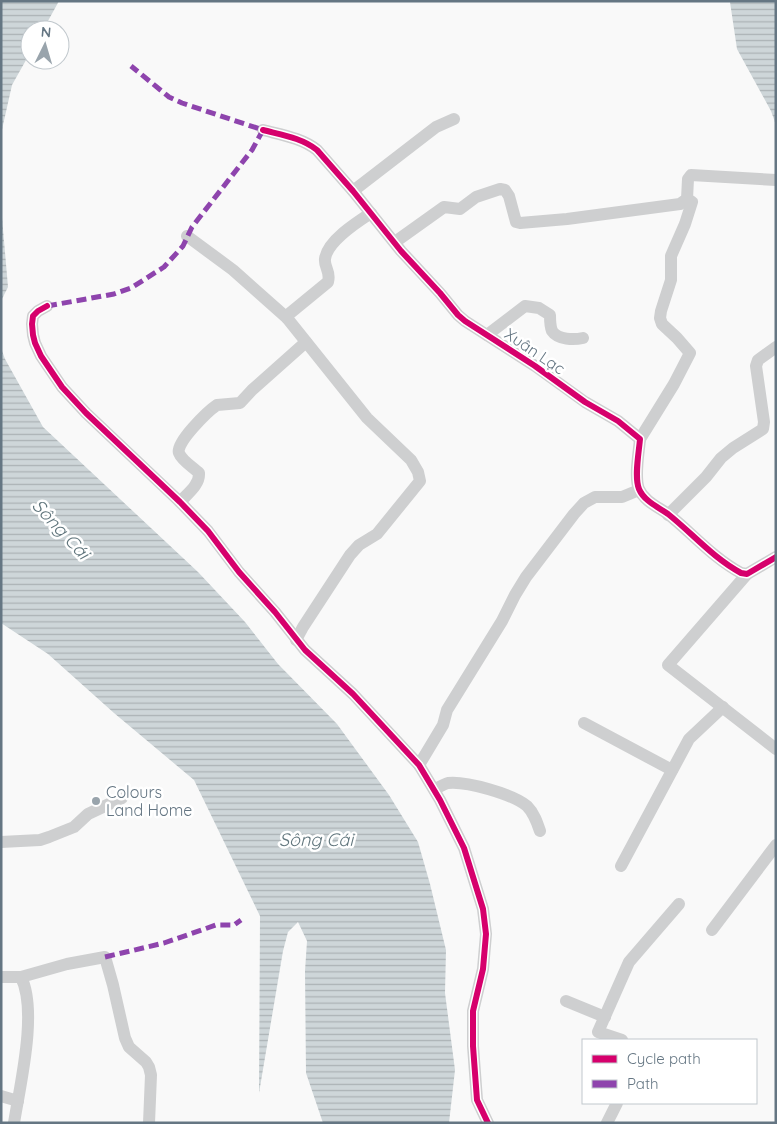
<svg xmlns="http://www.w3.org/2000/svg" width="777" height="1124" viewBox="0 0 777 1124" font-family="Quicksand,sans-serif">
<defs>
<pattern id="water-rules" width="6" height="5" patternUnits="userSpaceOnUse" patternTransform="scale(1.25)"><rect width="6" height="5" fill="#ced6d9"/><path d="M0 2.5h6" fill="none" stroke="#abb2b5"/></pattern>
</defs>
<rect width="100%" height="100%" fill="#f9f9f9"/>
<g fill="url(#water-rules)">
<path d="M1 1H59L43 30H30V53L12 85 1 134Z"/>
<path d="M728 1H776V125L771 111 737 49 730 2Z"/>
<path d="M1 206 8 287 1 301Z"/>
<path d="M1 348 5 359 43 427 198 572 245 622 278 664 337 724 389 795 418 842 430 884 446 950 445 993 455 1070 449 1123H323L306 1073 305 971 307 941 298 922 288 932 283 951 259 1093 260 916 194 780 114 713 48 654 1 623Z"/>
</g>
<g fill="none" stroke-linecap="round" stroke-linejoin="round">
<g stroke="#cecfd0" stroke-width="12">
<path d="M263 130C282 135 302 138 317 150L353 191 401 251 440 293 458 315 465 321 535 366 585 402 618 421 640 439C639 452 634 477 639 489 644 501 658 507 668 514 692 533 713 558 741 573L747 574 776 557"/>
<path d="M353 191 436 127 454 119"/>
<path d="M187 236 233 270 287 318"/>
<path d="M395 242 444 207 460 209 476 197 500 189 505 190 509 196 516 222 520 223 567 219 680 204 687 199 688 179 691 175 776 180"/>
<path d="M47 306 38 311 33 316 32 324 33 335 35 343 41 356 62 387 86 413 180 502 208 531 239 572 275 612 305 650 353 694 419 765 440 800 464 848 483 909 486 934 483 969 473 1011V1046L477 1100 488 1123"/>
<path d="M487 335 525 306 539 308 550 315C550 320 550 326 552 331 558 340 574 340 583 338"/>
<path d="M640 439 674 384 690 353 677 338 662 324 660 318 661 311 671 280V256L685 224 692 202 687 199"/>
<path d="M180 502C187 494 200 485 199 473 193 467 182 461 179 453 175 443 208 411 217 405L240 403 252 390 306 342"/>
<path d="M668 515 706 477 721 458 733 448 763 429 764 422 756 366 758 360 776 347"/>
<path d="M747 574 668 665 776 749"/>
<path d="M296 640 303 627 350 555 359 545 377 534 420 481 418 472 411 460 367 418 287 318 289 314 328 282C331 271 324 268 325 259 327 241 357 222 371 213"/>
<path d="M584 723 672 770"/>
<path d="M419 765 443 725 447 710 502 621 515 595 526 577 574 514 584 503 595 497H622L639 490"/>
<path d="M434 789C438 788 444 784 448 783 466 781 513 794 527 806 534 813 537 822 540 831"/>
<path d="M1 842 40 840 49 837 74 827 88 814 122 798"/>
<path d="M621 866 689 739 723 707"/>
<path d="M712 930 776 845"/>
<path d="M1 977H21C38 1011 20 1085 14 1123"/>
<path d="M21 977 67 964 105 957 113 985 125 1038 129 1047 146 1062 149 1067 151 1075 149 1123"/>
<path d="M566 1001 605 1017"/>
<path d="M622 1040 598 1032 629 962 679 904"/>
<path d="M1 1096 18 1101"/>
<path d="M607 1123 617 1103"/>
</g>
<g stroke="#8e44ad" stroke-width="5" stroke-dasharray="10 5" stroke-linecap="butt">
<path d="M47 306 114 294 131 288 164 267 183 246 192 227 252 150 263 130 182 103 169 97 131 66"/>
<path d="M105 957 164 943 216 925H234L241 920"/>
</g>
<defs>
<g id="cycleway">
<path d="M263 130C282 135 302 138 317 150L353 191 401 251 440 293 458 315 465 321 535 366 585 402 618 421 640 439C639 452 634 477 639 489 644 501 658 507 668 514 692 533 713 558 741 573L747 574 776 557"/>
<path d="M47 306 38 311 33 316 32 324 33 335 35 343 41 356 62 387 86 413 180 502 208 531 239 572 275 612 305 650 353 694 419 765 440 800 464 848 483 909 486 934 483 969 473 1011V1046L477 1100 488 1123"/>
</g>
</defs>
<use href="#cycleway" stroke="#fff" stroke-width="9"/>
<use href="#cycleway" stroke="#d6006c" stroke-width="6"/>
</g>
<circle fill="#99a4ac" stroke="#fff" stroke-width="2" cx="96" cy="801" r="5"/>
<g text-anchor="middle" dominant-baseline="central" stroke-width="5" stroke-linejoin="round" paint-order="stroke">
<g font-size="16" fill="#657683" stroke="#fff">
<text transform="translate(535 351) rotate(34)">Xuân Lạc</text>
</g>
<g font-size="16" fill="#657683" stroke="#fff" text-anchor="start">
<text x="106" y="792">Colours<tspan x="106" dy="18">Land Home</tspan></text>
</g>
<g font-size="18" font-style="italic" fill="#60757c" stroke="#fff">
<text transform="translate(61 529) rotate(47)">Sông Cái</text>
<text x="316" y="839">Sông Cái</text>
</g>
</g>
<rect width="777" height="1124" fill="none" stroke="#657683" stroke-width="5"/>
<rect x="582" y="1039" width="175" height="65" fill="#ffffff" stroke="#c1c8cd"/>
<rect x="592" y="1055" width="25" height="8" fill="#d6006c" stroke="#c1c8cd"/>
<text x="627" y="1064" font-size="15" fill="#657683">Cycle path</text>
<rect x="592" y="1080" width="25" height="8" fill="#8e44ad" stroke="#c1c8cd"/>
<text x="627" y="1089" font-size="15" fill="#657683">Path</text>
<g transform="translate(45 45) rotate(5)"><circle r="24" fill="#ffffff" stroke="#c1c8cd"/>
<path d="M0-4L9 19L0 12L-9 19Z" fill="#99a4ac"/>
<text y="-8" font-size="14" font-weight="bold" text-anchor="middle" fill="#657683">N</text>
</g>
</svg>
